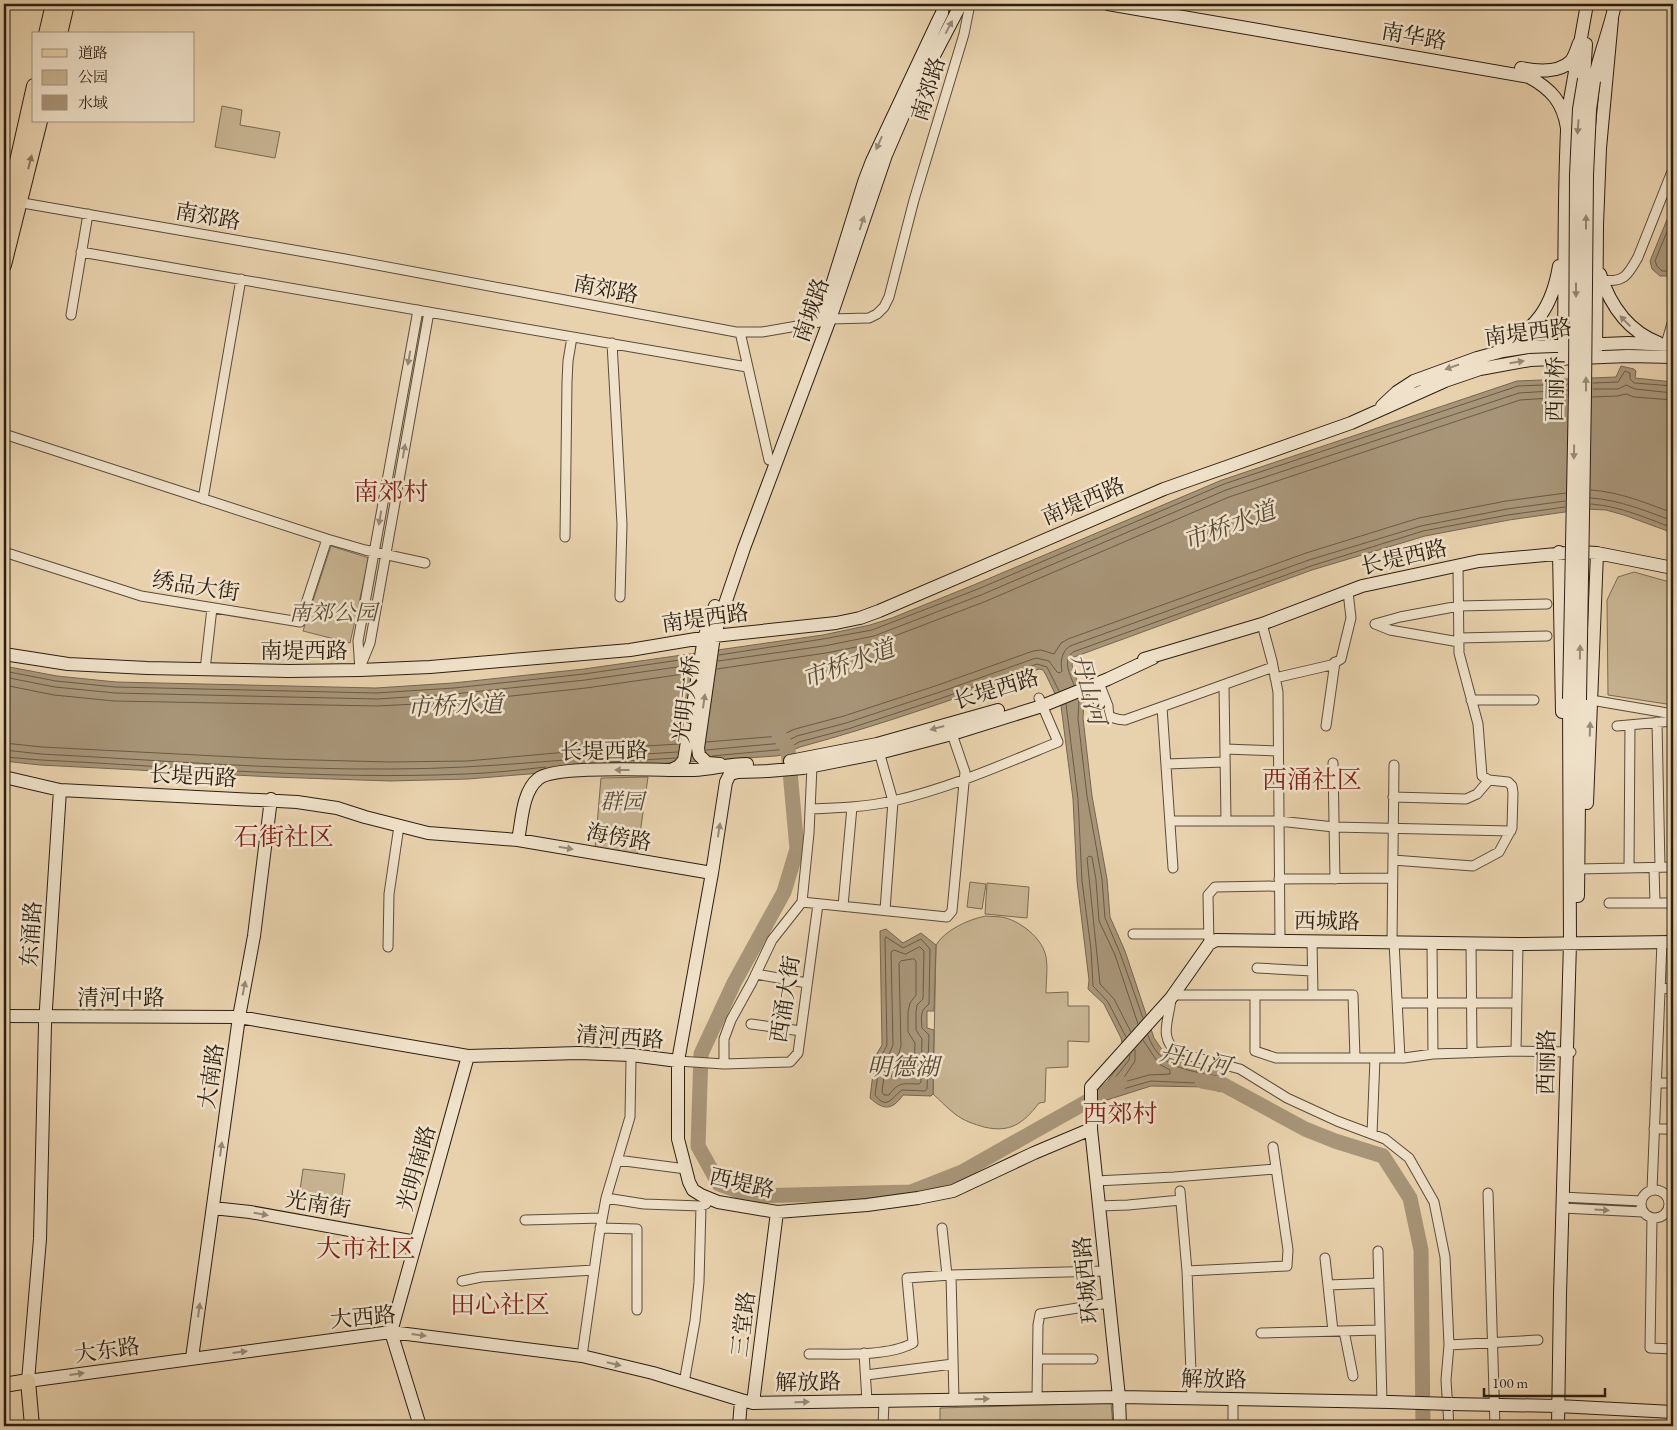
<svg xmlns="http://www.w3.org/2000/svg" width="1677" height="1430" viewBox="0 0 1677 1430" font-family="'EB Garamond','Noto Serif SC',serif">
<rect width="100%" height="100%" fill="#e8d2ad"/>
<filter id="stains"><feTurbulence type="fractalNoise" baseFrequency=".004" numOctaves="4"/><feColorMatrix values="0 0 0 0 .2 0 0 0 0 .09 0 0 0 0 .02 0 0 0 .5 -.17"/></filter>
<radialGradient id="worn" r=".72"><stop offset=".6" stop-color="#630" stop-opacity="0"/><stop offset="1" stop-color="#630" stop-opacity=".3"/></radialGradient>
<path fill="#c8b492" stroke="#7a6a52" d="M222,106L242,110L240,125L280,132L275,158L215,147Z
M331,546L369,558L350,643L303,631Z
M1634,572L1673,583V705L1608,695L1607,600L1618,577Z
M648,777L637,855L595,848L601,778Z
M970,882L986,884L982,909L967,907Z
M987,883L1029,887L1027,918L985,914Z
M986,916C994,917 1002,916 1009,919C1025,925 1043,940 1046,957C1048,968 1046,982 1046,993L1068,992V1006H1089V1042L1068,1041V1067L1046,1068L1045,1102L1039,1103C1023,1124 1010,1133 984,1127C974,1124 964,1121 955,1114C947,1108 940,1100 933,1094L936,945C945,930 969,919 986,916Z
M303,1169L345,1174L341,1202L299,1197Z
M1111,1403L1113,1426H940V1408Z"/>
<path fill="#a89578" stroke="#76664f" d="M1673,205V276H1660L1652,269L1650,261Z
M1621,366L1634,369L1636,371L1635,378L1673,382V533L1624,515L1606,510L1586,509L1509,520L1425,536L1312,570L1074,657L1072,665L1084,700L1083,718L1092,796L1107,879L1110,917L1125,951L1154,1038L1167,1057L1184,1064L1226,1072L1220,1092L1208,1087L1151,1086L1107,1100L1099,1088L1107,1082L1125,1057L1121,1038L1104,1004L1088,989L1089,980L1077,881L1073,799L1061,706L1046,675L1043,670L1039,669C960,697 881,725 800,747L793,750V753L776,756L613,767L468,779L390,781L274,777L40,765L4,761V666L57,676L116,682L376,688L453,683L584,669L823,635L870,625L892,618L976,584L1222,480L1517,381L1616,377Z
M886,929L903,943L921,933L936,945L934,1011H927V1028L934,1030L933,1094L931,1096L903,1095C892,1111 883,1110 870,1098L875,1057L882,1045L880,931Z"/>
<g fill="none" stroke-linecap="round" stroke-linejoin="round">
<path stroke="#6a5a44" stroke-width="1" d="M1673,217L1655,261L1657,266L1662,271H1673
M1593,383L1618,382L1625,371L1630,373V379L1634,383L1673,386
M1593,389H1618L1626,385L1635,389L1673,393
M1592,397L1617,396L1626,394L1634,397L1673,400
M1591,490C1620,492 1646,503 1673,513
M1591,498C1620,500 1646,511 1673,521
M1591,504C1620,506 1646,518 1673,528
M719,655L823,639L872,630L978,589L1224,484L1518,386L1568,384
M718,661L824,646L874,636L981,595L1226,490L1519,393L1568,390
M717,669L826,653L876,643L984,602L1229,497L1520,400L1567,397
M4,671L56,681L115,687L376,693L454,688L584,674L693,658
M4,677L55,687L115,693L377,699L454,694L585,680L692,665
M4,685L54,695L114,701L377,706L455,702L586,688L691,673
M1074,685C1070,674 1062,661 1073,652L1311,566L1423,531L1508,515L1565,507
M1079,699L1078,719L1087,796L1102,879L1105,918L1120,953L1143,1018
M1066,704L1078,799L1082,881L1091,949L1093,986L1108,1002L1126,1037
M706,742L780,736L795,729L844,716L938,685L1033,651L1041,650L1054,654L1061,643L1068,639L1306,553L1419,518L1506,501L1566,493
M4,743L42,747L275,759L390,762L467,761L612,748L679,744
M4,750L41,754C158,760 275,770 392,769C487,769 582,757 678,752
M706,750L783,743L797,736L846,723L940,692L1036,658L1049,661L1057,672L1060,673L1062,671C1060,661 1062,651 1070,646L1309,560L1421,526L1507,509L1565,501
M712,756L787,749L799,742L848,729L942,698L1037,664L1047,667L1059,691
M4,757L41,760C182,767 324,780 466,774C493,773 519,770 546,767
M610,762L676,758
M886,937L903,948L921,939L930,949L929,1004C920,1011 921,1016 922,1028L929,1035L927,1089L925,1091L902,1090C892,1097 887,1111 875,1095L880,1059L887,1045L885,939Z
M920,947L924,951L923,999L917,1005L916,1012V1030L922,1039L921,1082L919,1084C904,1084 899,1081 889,1095H884L882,1092L886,1061L893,1045L891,952L894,950L905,954Z
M914,959L916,961V995L910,1003L908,1012V1032L915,1043L914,1075L912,1076L893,1078L891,1076L893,1063L899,1053L901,1046L899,963L901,961Z
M1131,1032L1114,999L1100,984L1087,858L1089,856L1092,857L1096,880L1099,921L1115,955L1138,1024
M1135,1050V1061L1123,1079L1124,1082L1149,1075L1170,1074V1070L1159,1064L1143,1040
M1130,1055L1129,1060L1107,1088L1109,1093L1151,1081L1217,1084L1219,1078L1217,1076C1188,1070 1159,1069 1148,1035"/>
<path stroke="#a89578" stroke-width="15" d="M779,735L788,749L797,849L784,892L734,983L701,1054L698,1146L719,1184L752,1196L911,1192L962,1172L1120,1083
M1202,1081L1224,1085L1305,1129L1335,1141L1383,1156L1410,1198L1421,1250L1423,1426"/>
<g stroke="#5a4c38" stroke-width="11">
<path id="street" d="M17,202L345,259L736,332H762L820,322L830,319L869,318L877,314L884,307L889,297L914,200L964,34L970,4
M81,252L747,367
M1602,280C1624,283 1628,275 1638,257L1673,169
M71,315L88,214
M740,332L769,460
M612,343L622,524L620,597
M1666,344L1673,320
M4,434L327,539L365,550L425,563
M203,499L241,279
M565,537L567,382L568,361L572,337
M4,552L141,596L300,622L327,539
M1262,624L1272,661L1278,692L1280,941
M1375,624L1400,617L1459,606L1547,604
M1375,624L1390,630L1459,642
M1459,638L1547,636
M361,665L370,643L429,312
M205,670L212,608
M360,670L358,641L418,310
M1275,678L1331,665L1341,659L1351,618L1348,592
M1099,683L1108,706L1109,718
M1224,685L1226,821
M1091,686C1100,705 1101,719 1125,720L1273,667
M1471,700H1534
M1591,700L1673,714
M1162,707L1173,868
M1657,722L1660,867
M1326,726L1335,662
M1617,726L1673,721
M878,748L893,801L885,910
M1225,749L1278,751
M1333,763L1335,879
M1166,764L1225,762
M1393,797L1466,799L1477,794L1489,780
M810,809C838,808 866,807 893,801C950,788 1004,764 1058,742L1039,698
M1170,821H1279L1334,827L1511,831
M1393,860L1473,866L1499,852L1512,828L1513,793L1512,786L1508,782L1489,780L1482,776L1478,724L1459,653L1458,566
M1629,868L1630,725
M1654,868L1655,903
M1579,869L1673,867
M1279,879L1392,878
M802,902L947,917L952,911L965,772L952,734
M1609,903H1673
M843,906L852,807
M1133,934H1209
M1312,941L1313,995
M1392,942L1394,765
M1394,942L1400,1058
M1432,943L1433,1054
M1471,943L1472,1053
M1209,944L1208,895L1215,887L1279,886
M1518,944L1516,1051L1571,1052
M388,947L389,894L399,826
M1257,968L1312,971
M756,974L807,983
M1661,989L1673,988
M1173,995H1353L1355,1058
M1255,995V1051L1276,1058H1404L1433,1054L1516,1051
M1171,999C1169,1020 1158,1038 1178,1053L1240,1069L1287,1098L1337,1121L1385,1139L1409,1158L1434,1202L1445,1257L1449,1345L1446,1380L1449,1426
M1398,1003H1517
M751,1024L801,1031
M678,1061L724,1064L790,1062L798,1053L818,904
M724,1064V1039L731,1020L752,982L772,940L802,902L809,833L812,766
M1656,1083H1673
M1654,1129H1673
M1372,1134L1375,1058
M617,1160L686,1169
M1096,1181L1174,1177L1276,1169
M1641 1204a14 14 0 1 1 28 0a14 14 0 1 1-28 0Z
M1652,1190L1662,942
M1180,1191L1187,1271L1192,1398
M1488,1193L1495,1426
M1562,1197L1641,1201
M606,1198L644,1204L701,1206L706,1204
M1099,1206L1128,1205L1181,1200
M1562,1208L1643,1212
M1652,1218L1650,1348L1673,1349
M525,1220L602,1218
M600,1228L637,1229V1310
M942,1228L947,1275
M1378,1251L1382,1402
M1325,1258L1333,1331
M1187,1271L1287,1266L1288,1250L1273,1147
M951,1275L954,1400
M462,1281L481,1277L594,1270
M1328,1285L1379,1283
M1344,1331L1353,1376
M1261,1333L1380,1330
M1449,1345L1538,1340
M864,1353L867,1401
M809,1354C838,1354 888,1357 913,1343L907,1278L951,1275L1106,1271
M582,1356L599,1236L606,1198L630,1117L631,1060
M1038,1359H1093
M866,1375L953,1364
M684,1383L695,1321L699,1282L701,1206
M1037,1398L1038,1325L1040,1314L1109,1303
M1233,1399V1426
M883,1426L884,1401"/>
</g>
<g stroke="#2b1f11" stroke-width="14">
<path id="secondary" d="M1108,4L1529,77C1551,89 1563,102 1567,128
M1521,68C1536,71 1558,74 1571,61C1575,56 1577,48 1579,43
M1584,79L1586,44
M1594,81C1599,54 1610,30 1615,4
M1600,274C1610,305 1627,331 1659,343
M822,317L864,182L872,161L937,23L942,13L943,4
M1499,349C1536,329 1552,308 1559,266
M1596,357L1597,225L1600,148L1612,19
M1564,359C1565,276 1563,194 1568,111L1587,4
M1382,406L1397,392L1414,381L1477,358L1503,351L1529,347L1628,343L1673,345
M1559,552L1562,712
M4,654L68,664L147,668L289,671L360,670L430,667L630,650L714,636L836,623L860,618L879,611L1164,489L1351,423L1445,381L1480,369L1530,360L1628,356L1673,357
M1144,659L1262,624L1362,586L1479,561L1578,552L1597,553L1673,568
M790,761L877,744L998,710
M720,764L707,763L699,755L698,748L714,636L744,548L830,319L886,155L905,111L961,4
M671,770L679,766L684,760L704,638L715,606
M4,777L60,790L297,802L337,808L365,817L428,833L518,840L712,873
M60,790L45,1024L40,1239L28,1381L391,1332L582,1356L653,1373L741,1400
M1587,803L1597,553
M518,840C522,821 522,792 538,779C555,764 665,771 694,770C712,769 729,764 747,764
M1578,896L1580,700
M4,1016L239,1017L468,1056L579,1053L631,1055L678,1061
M1091,1129L1034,1153L953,1191L918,1198L867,1205L777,1212L718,1202L701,1195L693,1190L689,1182L678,1139V1061L712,873L726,782L730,774L738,772L768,771L803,768L879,753L952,734L1042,706L1108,679L1153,658
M213,1208L250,1212L416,1242
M192,1358L239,1017L254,936L271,799
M753,1403L777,1212
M1451,1404L1558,1406L1673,1412
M420,1426L391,1332L468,1056
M739,1426L741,1400L753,1403L1119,1397L1390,1402
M1120,1426L1119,1397L1091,1129V1087L1171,998L1209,944L1216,940L1518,944L1673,942
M1558,1426L1560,1294L1570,943L1569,699"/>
</g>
<g stroke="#2b1f11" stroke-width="16">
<path id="primary" d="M46,34L53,4
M60,34L67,4
M4,219L34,86
M4,265L40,121
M4,1385L28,1381L32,1426"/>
</g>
<use href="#street" stroke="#f0e2ca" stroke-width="9"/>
<use href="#secondary" stroke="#f0e2ca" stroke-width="12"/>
<use href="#primary" stroke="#e8d2ad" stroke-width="14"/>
<g stroke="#2b1f11" stroke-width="14" stroke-linecap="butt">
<path id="secondary-bridge" d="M1569,699L1575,392L1576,175L1579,109L1584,79
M1580,700L1585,393L1587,175L1590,110L1594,81
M1390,1402L1451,1404"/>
</g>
<use href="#secondary-bridge" stroke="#f0e2ca" stroke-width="12"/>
</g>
<defs><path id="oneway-solid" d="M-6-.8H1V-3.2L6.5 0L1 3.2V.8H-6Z" transform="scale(1.25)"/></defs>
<g fill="#978a77">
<use href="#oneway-solid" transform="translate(949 27) rotate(-62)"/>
<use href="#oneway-solid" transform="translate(1578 127) rotate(94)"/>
<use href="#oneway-solid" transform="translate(879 143) rotate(114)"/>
<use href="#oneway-solid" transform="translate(1586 222) rotate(-90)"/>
<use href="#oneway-solid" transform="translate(862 223) rotate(-72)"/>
<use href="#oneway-solid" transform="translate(1576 290) rotate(90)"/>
<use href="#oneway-solid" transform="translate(1625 321) rotate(-135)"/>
<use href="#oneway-solid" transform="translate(409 358) rotate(100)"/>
<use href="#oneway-solid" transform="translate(1517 362) rotate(-9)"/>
<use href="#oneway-solid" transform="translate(1452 367) rotate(161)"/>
<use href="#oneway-solid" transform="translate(1586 384) rotate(-90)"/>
<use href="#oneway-solid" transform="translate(404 451) rotate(-80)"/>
<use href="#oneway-solid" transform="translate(1574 452) rotate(91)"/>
<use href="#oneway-solid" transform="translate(380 518) rotate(100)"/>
<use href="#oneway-solid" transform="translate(1580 652) rotate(-89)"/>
<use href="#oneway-solid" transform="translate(704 701) rotate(-82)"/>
<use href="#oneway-solid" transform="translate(937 728) rotate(165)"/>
<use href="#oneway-solid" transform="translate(1590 729) rotate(-88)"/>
<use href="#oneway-solid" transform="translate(622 770) rotate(180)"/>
<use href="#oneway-solid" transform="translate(719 830) rotate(-81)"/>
<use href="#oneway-solid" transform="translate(566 848) rotate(10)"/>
<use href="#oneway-solid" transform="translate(244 988) rotate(-79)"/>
<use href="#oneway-solid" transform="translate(221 1149) rotate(-82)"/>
<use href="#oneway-solid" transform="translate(1602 1210) rotate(3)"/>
<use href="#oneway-solid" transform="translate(261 1214) rotate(10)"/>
<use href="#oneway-solid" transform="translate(199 1310) rotate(-82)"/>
<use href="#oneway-solid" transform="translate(419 1335) rotate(7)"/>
<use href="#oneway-solid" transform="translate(240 1352) rotate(-7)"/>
<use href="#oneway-solid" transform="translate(614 1364) rotate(13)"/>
<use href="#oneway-solid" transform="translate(77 1374) rotate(-8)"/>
<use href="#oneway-solid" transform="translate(982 1399) rotate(-1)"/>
<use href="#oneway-solid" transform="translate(802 1402) rotate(-1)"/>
</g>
<use fill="#8a785f" href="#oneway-solid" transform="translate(30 162) rotate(-76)"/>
<g text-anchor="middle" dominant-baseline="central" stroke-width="5" stroke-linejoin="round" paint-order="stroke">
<g font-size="22" fill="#2b1f11" stroke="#f0e2ca">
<text transform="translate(1414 36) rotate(10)">南华路</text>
<text transform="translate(928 89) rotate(-73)">南郊路</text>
<text transform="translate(208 216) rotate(10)">南郊路</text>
<text transform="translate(606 289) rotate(11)">南郊路</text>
<text transform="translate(811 310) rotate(-71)">南城路</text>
<text transform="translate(1528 332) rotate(-7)">南堤西路</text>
<text transform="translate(1555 389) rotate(-89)">西丽桥</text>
<text transform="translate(1083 501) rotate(-23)">南堤西路</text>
<text transform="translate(1404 557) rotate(-13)">长堤西路</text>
<text transform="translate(196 586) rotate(9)">绣品大街</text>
<text transform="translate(705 618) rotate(-8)">南堤西路</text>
<text x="304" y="650">南堤西路</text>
<text transform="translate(996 689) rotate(-17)">长堤西路</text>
<text transform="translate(686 699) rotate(-83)">光明大桥</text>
<text transform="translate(604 751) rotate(-1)">长堤西路</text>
<text transform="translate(193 776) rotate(3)">长堤西路</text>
<text transform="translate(619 837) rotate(10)">海傍路</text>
<text transform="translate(1327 921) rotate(1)">西城路</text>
<text transform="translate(31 934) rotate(-86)">东涌路</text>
<text x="121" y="997">清河中路</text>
<text transform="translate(785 999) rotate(-81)">西涌大街</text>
<text transform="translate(620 1037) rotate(4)">清河西路</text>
<text transform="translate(1546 1062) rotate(-89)">西丽路</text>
<text transform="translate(211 1076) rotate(-82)">大南路</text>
<text transform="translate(416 1168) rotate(-74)">光明南路</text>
<text transform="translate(742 1183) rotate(13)">西堤路</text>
<text transform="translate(318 1204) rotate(10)">光南街</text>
<text transform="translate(1086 1280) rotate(-96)">环城西路</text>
<text transform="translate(363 1317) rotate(-5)">大西路</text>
<text transform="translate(743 1324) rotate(-83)">三堂路</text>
<text transform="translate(107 1350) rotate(-8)">大东路</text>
<text transform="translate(1214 1379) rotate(1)">解放路</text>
<text transform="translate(808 1382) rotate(-1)">解放路</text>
</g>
<g font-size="22" font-style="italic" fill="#5a4c38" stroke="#f0e2ca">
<text x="333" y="612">南郊公园</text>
<text x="622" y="801">群园</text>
</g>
<g font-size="24" font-style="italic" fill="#574835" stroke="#f0e2ca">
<text transform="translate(1229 525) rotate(-20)">市桥水道</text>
<text transform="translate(848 663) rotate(-20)">市桥水道</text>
<text transform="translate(1089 689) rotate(75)">丹山河</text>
<text transform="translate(455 705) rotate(-2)">市桥水道</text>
<text transform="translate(1195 1059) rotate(12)">丹山河</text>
<text x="903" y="1066">明德湖</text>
</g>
<g font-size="25" fill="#7a1f14" stroke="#f0e2ca">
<text x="391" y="491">南郊村</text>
<text x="1312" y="779">西涌社区</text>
<text x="284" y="836">石街社区</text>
<text x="1120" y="1113">西郊村</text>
<text x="366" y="1248">大市社区</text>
<text x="500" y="1304">田心社区</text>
</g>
</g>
<rect width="1677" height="1430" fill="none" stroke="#e8d2ad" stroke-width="20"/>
<rect x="5" y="5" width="1667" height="1420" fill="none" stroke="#2b1f11" stroke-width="2.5"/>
<rect x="10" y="10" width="1657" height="1410" fill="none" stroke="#2b1f11"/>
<rect x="32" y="32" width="162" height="90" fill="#f0e2ca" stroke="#a19480"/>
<rect x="42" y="49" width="25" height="8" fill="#e8d2ad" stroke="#a19480"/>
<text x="78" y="58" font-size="15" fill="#2b1f11">道路</text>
<rect x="42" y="70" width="25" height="15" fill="#c8b492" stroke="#a19480"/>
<text x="78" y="82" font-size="15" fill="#2b1f11">公园</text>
<rect x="42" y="95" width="25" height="15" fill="#a89578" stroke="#a19480"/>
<text x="78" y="108" font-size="15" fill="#2b1f11">水域</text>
<path d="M1484 1388v8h121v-8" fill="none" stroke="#2b1f11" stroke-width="2.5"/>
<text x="1492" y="1388" font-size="15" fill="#2b1f11" stroke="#f0e2ca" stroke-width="4" paint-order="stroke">100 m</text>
<rect width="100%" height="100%" filter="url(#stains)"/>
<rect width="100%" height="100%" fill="url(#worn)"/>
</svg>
